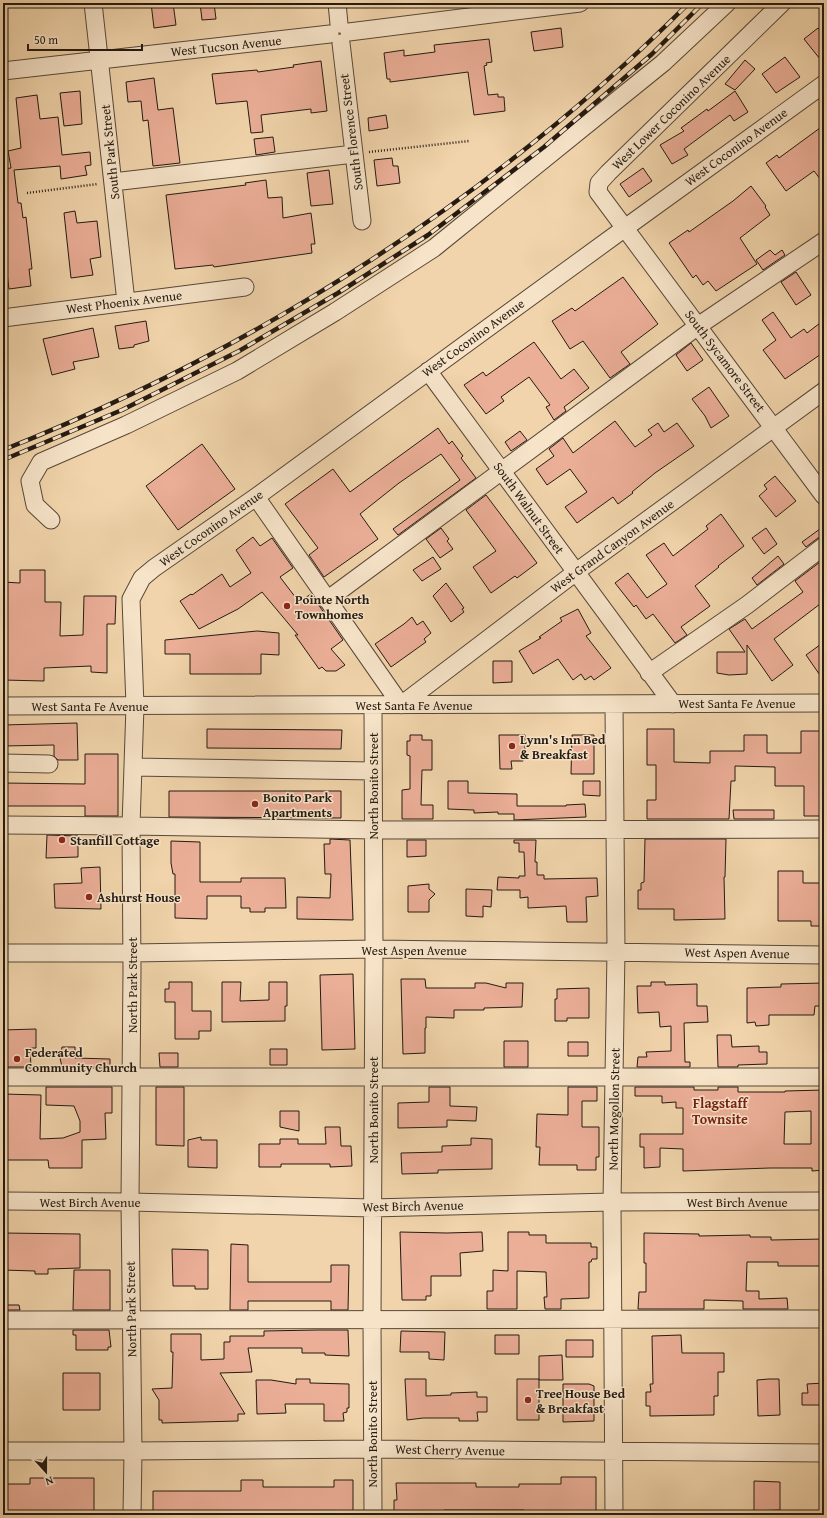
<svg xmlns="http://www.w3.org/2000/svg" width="827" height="1518" viewBox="0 0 827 1518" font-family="'Gentium Book Plus',serif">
<rect width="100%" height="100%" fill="#f1d4ab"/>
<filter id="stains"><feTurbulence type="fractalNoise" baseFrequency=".005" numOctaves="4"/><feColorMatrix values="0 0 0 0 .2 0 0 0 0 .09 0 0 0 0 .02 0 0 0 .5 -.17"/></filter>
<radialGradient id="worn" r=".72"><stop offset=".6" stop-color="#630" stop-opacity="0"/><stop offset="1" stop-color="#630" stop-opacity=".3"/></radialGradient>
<path fill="#ebae97" stroke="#241a11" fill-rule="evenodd" d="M151,3H173L176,25L154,28Z
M200,3H214L216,19L202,20Z
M561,28L563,47L534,51L531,32Z
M818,28L824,35V64L804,39Z
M489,39L492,62L486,63L487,65L484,66L488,95L498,94V97H504L505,111L474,115L468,72L390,82V79H387L384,53L404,50V56L435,52L434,45Z
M785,57L800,77L776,93L762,74Z
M745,60L755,69L735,90L725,84Z
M321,61L327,111L311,113V109L261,115L263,132L251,133L247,101L216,104L212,74L257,70L258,72L294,67L293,65Z
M154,78L158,110L173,108L180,163L153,166L148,120L143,121L141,101L128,102L126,82Z
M80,91L82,124L64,126L60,93Z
M735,91L748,112L734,121L730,115L684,149L688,155L672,164L660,145L684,131L681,128L707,109L708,111Z
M37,95L40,119L58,117L62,155L90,152L91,165L85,166L87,175L61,179L60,166L14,170L18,203H21L23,218L26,217L32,269H29L31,286L9,289L3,243V169L11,168L8,151L21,148L16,98Z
M386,115L388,128L369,131L368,118Z
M824,125V184L814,171L786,191L766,163L777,155L779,158Z
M273,137L275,152L256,155L254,139Z
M392,158L393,166H398L400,183L377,186L374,160Z
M643,168L652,181L629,197L620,184Z
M329,170L333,204L311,206L307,173Z
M266,180L268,198L282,197L283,218L311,213L315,244H311L312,253L214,267L213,265L175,269L166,195L246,185L245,183Z
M751,186L766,206L765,207L770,215L740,238L757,264L716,291L708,281L703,285L696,275L693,278L669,243L688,230L689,232L733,201Z
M75,211L77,223L97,221L101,257L90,259L93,275L71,278L64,213Z
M770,250L775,255L782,250L785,255L763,270L756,260Z
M796,272L811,295L796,305L781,282Z
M623,277L658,324L621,352L630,364L610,378L583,341L570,349L552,321L572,308L575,311Z
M773,312L791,338L804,329L807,333L824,320V352L785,379L763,350L776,340L762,320Z
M146,321L149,341L134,345V347L119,349L115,326Z
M93,328L99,357L73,362L75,369L52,375L43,339Z
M534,342L561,379L574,369L589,388L564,407L566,411L554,420L546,407L550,405L529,377L501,397L504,401L486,414L464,385L483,372L486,376Z
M691,343L703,360L687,371L676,355Z
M709,387L729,416L711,428L705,416L692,399Z
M615,421L635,447L652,435L648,430L658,423L664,432L677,423L694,446L655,473L632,492L633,493L618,504L613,497L577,523L565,507L587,492L570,469L547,485L536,469L554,456L549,449L563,438L573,453Z
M438,428L449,444L452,441L463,456L461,458L476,478L398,535L393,529L460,480L441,454L399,483L360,514L378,539L324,577L309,555L318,548L285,504L333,469L350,492Z
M520,431L527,440L511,451L505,442Z
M202,444L235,489L178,530L146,486Z
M775,476L796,501L776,517L759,496L767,489L764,485Z
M486,495L537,563L517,578L515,576L491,593L473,567L496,551L466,510Z
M721,514L744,546L718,566L719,567L695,586L710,606L681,627L687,635L675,643L653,614L646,619L636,605L634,607L615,583L628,573L647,598L667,584L646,555L664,543L673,556L708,529L706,526Z
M824,526V536L818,538L806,547L802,542Z
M441,528L449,539L447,541L453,549L440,558L426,539Z
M766,528L777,544L764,554L752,538Z
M253,537L260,546L272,538L293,568L280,577L299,602L311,594L343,640L331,649L345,665L336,671H326L322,667L319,669L295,635H298L262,592L238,609L199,629L180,601L191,594L192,595L222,574L230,587L251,573L236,550Z
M778,556L784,564L757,585L752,578Z
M433,557L441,569L422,581L413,570Z
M824,559V601L774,639L793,665L772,681L747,645V674L729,675L717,673V652H745L729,629L745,619L752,629L803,592L795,581Z
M20,570H45V602H61L60,636L83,635L84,596H116L115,624H107V673L91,672V666L44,668V681L3,680V582L20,583Z
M446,583L464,608L462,609L464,612L451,622L433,596Z
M578,609L591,633L586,636L611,668L594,680L591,676L585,680L581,674L573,680L558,659L533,674L519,651L541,638L539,637L562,621L560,618Z
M412,617L417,625L423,621L431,633L424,639L426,642L391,667L375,644L404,624Z
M257,631L279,633V655L261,654V674H190V654H165V640Z
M824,642V681L806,655Z
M493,661H512V682L493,683Z
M77,723L78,760H58L54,756V745L3,746V725Z
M207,729L342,730L341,749L207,748Z
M647,729H674V762L710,763V751H744V735H767V753H801V731H824V816H804V786H775V767L735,766V781H731L729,819H647V800H656V765H647Z
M410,735H422V740H432V770H422L421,805H433V819H402V790L410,789V756L407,755V741H410Z
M499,735H525V756H523V761H511L512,769H500Z
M572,735H594V774H571Z
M85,754H118V816H85V806H3V783L85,784Z
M448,781H468V793L517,794V806H566V805L585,804L586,817L514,820V814H498V812L474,813V810L448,809Z
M583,781H600V796L583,795Z
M169,791H341V818L169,817Z
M733,810H774V819H734Z
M47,835L78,836V857L46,858Z
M330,839L350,840L353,920L297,919V897L330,898L331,874H325L324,844H330Z
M645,839H726L725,877H724L725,919L674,920V909H638V890H641V883L644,882Z
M407,840H426V856L407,857Z
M514,840H536L535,862H537V875H544V879L597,878L598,896L586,897L587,922H567L566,906L528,908V897L520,898V890H497L498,877L519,878V876H525L524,852H519V843H514Z
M171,841L200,842V882H241V878H285L286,908H265V912H250V908H241V896H207V919L175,918V874H173L171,863Z
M100,867L101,909L55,908L54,884L82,883L81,868Z
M778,871H803V883H824V926H811V921H778Z
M429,884V889L435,894L429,900V912H408V886Z
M466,889L492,890L491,907L483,906V917L466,916Z
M353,974L355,1049L322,1050L320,975Z
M401,979H425L426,988H475V983H486L506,988V983H523L522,1007L484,1008V1010H454V1018L426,1017V1028H425V1053L403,1054Z
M169,982H192V1011H211V1031H199V1039H175V1002H165V989H169Z
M222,982H241L240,1001L269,1000V982H287V1006H285V1021L222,1022Z
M651,982H665V985L697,984V1006H707L708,1022L684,1023L685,1062H690V1067H637L638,1057H647L646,1052L671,1051V1026L660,1027L659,1012L638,1013L637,986H651Z
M824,983V1006H815L814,1015H769V1025L756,1026L755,1022L747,1023V988L781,987V984Z
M589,988V1018H567V1021H555V999H557V989Z
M36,1029V1048H30L31,1067H3V1030Z
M717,1035H731L732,1047L759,1046V1052H767V1064L738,1065V1067H718Z
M504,1041H528V1067H504Z
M568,1042H588V1056H568Z
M62,1047H75V1058L110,1059V1067H62L60,1058Z
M270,1049H287V1065H270Z
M159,1053H178V1067H160Z
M46,1087H112V1113H105L106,1139L82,1140V1168H49L48,1160H3V1094L41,1095L40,1139L63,1138L80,1132V1121L74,1106L46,1105Z
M156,1087H184V1146L156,1145Z
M429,1087H450V1106L477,1107L476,1121L447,1120V1127L398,1128V1103L429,1102Z
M568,1087H597V1101H582V1127H599V1157H596V1170H577V1165H539L540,1147H536L537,1114L568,1115Z
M635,1087H694V1090H718V1087H738V1092H785V1091L824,1090V1170L812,1171V1168H770L683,1171V1149L660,1148V1167L644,1168V1147H640V1134H683V1108H676V1102L662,1103V1096H635ZM811,1111V1144H784L785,1112Z
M280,1111H299V1131L280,1127Z
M325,1127H340L341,1146H351L352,1166L330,1167V1164H281V1167H259V1144H280V1139H298V1144H326Z
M201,1137V1140H217V1168L188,1167V1140Z
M471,1138L492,1139V1169L438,1170V1173L402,1174L401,1153L442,1152V1146L471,1145Z
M400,1232L447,1233L482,1232L483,1251L460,1253L461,1276H431V1296H426V1300H402Z
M508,1232H529V1235H546V1243H591V1247H597V1259H592L591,1262H589V1298L561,1299V1309H545L544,1297H547L546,1272L517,1271V1309H487V1291H493V1270L508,1271Z
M3,1233L80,1234V1268L48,1269V1274H35V1271L3,1270Z
M644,1233L699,1234V1236L750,1235V1237H771V1240L824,1239V1266H778V1262H747L746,1291H759V1299L787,1298L788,1309H743V1301L704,1300V1309H638L639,1292H646V1263H644Z
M231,1244L248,1245V1282H331V1265H349L348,1310H331V1301H248V1310H230Z
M172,1249L208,1250V1289H195V1286H173Z
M74,1270H110V1310H73Z
M3,1305H19L20,1310H3Z
M73,1330H109L111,1347H108V1350H76V1335H73Z
M317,1330H348L349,1356L325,1355V1353H302V1348H248L252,1372L220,1373L245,1414H238V1421L162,1423V1420H159V1400L152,1389L172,1388L173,1352H171V1334H201V1360L224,1359V1342H230V1336H264V1331Z
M401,1331L445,1332L444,1360L429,1359V1352H400Z
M495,1335H519V1354H495Z
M681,1335L682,1353H724V1372H718V1396H714V1415L650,1416V1406H646V1392H651L650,1384H653L652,1336Z
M566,1340H593V1357H566Z
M562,1355L563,1380H539V1356Z
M63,1373H100V1410H63Z
M296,1379H310V1383L349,1384V1408H347V1412L343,1413L344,1421H324V1404H285L286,1413L257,1414L256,1380H271L296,1384Z
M405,1379H426V1396L451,1395V1393L477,1392V1397H487V1412H477L478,1421H459V1418H423L407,1420Z
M517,1379H539V1420H517Z
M769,1379H779L780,1415L758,1416L757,1380Z
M824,1383V1402H822V1405H802V1393H808L807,1384Z
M563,1384H589L594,1386V1421L563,1422Z
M561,1477H596V1515H524V1510H444L446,1515H394V1500H397L396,1483H476V1487H519V1484H561Z
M30,1478H94V1515H3V1484H30Z
M241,1480H263V1487H334V1480H353V1515H153V1491H241Z
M754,1481L780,1482V1510L754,1511Z"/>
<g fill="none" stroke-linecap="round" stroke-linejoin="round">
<g stroke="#574838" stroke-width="19">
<path id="minor" d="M93,3L126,302
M337,3L339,24
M782,3L608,173L599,183L598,192L824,496
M349,32L580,3
M341,43L362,221
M3,71L330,34
M113,182L354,154
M3,318L245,287
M428,371L673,704
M256,497L401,705L576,572L824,391
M51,520L35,505L30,481L41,462L126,425L237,371L335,312L434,248L663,63L727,3
M327,600L698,326L824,241
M649,673L747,605L824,546
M373,705L374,949L372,1319L373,1515
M3,706L824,703
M3,763L49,764
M133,767L373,771
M3,825L131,826L374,830L824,829
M3,953H132L374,949L824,955
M3,1077H824
M3,1201L130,1202L372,1208L612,1202L824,1201
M3,1320L824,1319
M3,1451H133L372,1449L824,1453
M132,1515L133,1451L130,1202L132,970L131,826L135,706L131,599L142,578L154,568L256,497L625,228L824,84
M614,1515L612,1202L616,951L614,704"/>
</g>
<path stroke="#241a11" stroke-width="2.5" stroke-dasharray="1 2" stroke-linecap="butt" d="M369,152L469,141
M27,193L98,184"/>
<use href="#minor" stroke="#f6e3c8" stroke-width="17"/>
<g stroke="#241a11" stroke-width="4.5">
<path id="rail" d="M3,450C258,349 495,197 689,3
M3,460L122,410L239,351L338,293L428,235L544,147L652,54L703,3"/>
</g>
<use href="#rail" stroke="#f6e3c8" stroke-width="3" stroke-dasharray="9" stroke-linecap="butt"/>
</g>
<g fill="#8f2418" stroke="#f6e3c8" stroke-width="1.5">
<circle cx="287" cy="606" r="4"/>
<circle cx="512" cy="746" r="4"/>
<circle cx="255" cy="804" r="4"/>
<circle cx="62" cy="840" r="4"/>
<circle cx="89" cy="897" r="4"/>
<circle cx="17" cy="1059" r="4"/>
<circle cx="528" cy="1400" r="4"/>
</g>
<g text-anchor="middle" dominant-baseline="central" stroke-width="3" stroke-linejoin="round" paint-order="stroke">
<g font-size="13" fill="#241a11" stroke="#f6e3c8">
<text transform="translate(226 46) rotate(-6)">West Tucson Avenue</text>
<text transform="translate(671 112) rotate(-44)">West Lower Coconino Avenue</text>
<text transform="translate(351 132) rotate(-97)">South Florence Street</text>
<text transform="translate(736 147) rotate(-36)">West Coconino Avenue</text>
<text transform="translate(110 152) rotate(-96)">South Park Street</text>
<text transform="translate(124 302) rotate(-7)">West Phoenix Avenue</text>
<text transform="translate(473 338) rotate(-36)">West Coconino Avenue</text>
<text transform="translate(725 361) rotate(53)">South Sycamore Street</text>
<text transform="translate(529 508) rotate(54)">South Walnut Street</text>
<text transform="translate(211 528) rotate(-35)">West Coconino Avenue</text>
<text transform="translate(612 546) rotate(-36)">West Grand Canyon Avenue</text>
<text x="737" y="703">West Santa Fe Avenue</text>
<text x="414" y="705">West Santa Fe Avenue</text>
<text x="90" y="706">West Santa Fe Avenue</text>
<text transform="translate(373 786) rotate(-90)">North Bonito Street</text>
<text x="414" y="950">West Aspen Avenue</text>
<text transform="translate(737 953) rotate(1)">West Aspen Avenue</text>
<text transform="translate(132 985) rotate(-90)">North Park Street</text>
<text transform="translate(614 1109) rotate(-89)">North Mogollon Street</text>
<text transform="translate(373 1110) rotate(-90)">North Bonito Street</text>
<text x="90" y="1202">West Birch Avenue</text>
<text x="737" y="1202">West Birch Avenue</text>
<text transform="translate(413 1206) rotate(-1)">West Birch Avenue</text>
<text transform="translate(131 1309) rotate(-91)">North Park Street</text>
<text transform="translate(372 1434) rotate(-90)">North Bonito Street</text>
<text transform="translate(450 1450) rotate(1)">West Cherry Avenue</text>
</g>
<g font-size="13" font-weight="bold" fill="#241a11" stroke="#f6e3c8" text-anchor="start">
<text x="295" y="599">Pointe North<tspan x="295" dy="15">Townhomes</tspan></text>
<text x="520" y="739">Lynn's Inn Bed<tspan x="520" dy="15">&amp; Breakfast</tspan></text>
<text x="263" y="797">Bonito Park<tspan x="263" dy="15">Apartments</tspan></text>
<text x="70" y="840">Stanfill Cottage</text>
<text x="97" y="897">Ashurst House</text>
<text x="25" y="1052">Federated<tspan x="25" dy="15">Community Church</tspan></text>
<text x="536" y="1393">Tree House Bed<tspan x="536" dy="15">&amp; Breakfast</tspan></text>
</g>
<g font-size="14" font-weight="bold" fill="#7a1f14" stroke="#f6e3c8">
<text x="720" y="1103">Flagstaff<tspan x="720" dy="16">Townsite</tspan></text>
</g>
</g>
<rect width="827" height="1518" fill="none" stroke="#f1d4ab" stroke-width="16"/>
<rect x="4" y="4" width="819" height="1510" fill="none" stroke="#241a11" stroke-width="2"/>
<rect x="8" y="8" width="811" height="1502" fill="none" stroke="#241a11"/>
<g transform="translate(46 1472) rotate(159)" stroke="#f6e3c8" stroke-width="3" paint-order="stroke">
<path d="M0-3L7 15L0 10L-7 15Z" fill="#241a11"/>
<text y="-6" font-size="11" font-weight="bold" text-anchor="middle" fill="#241a11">N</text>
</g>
<path d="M28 44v6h114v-6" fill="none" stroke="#241a11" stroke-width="2"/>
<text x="34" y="44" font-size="12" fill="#241a11" stroke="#f6e3c8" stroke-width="3" paint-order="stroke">50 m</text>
<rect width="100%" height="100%" filter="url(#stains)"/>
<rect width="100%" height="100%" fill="url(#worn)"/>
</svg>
